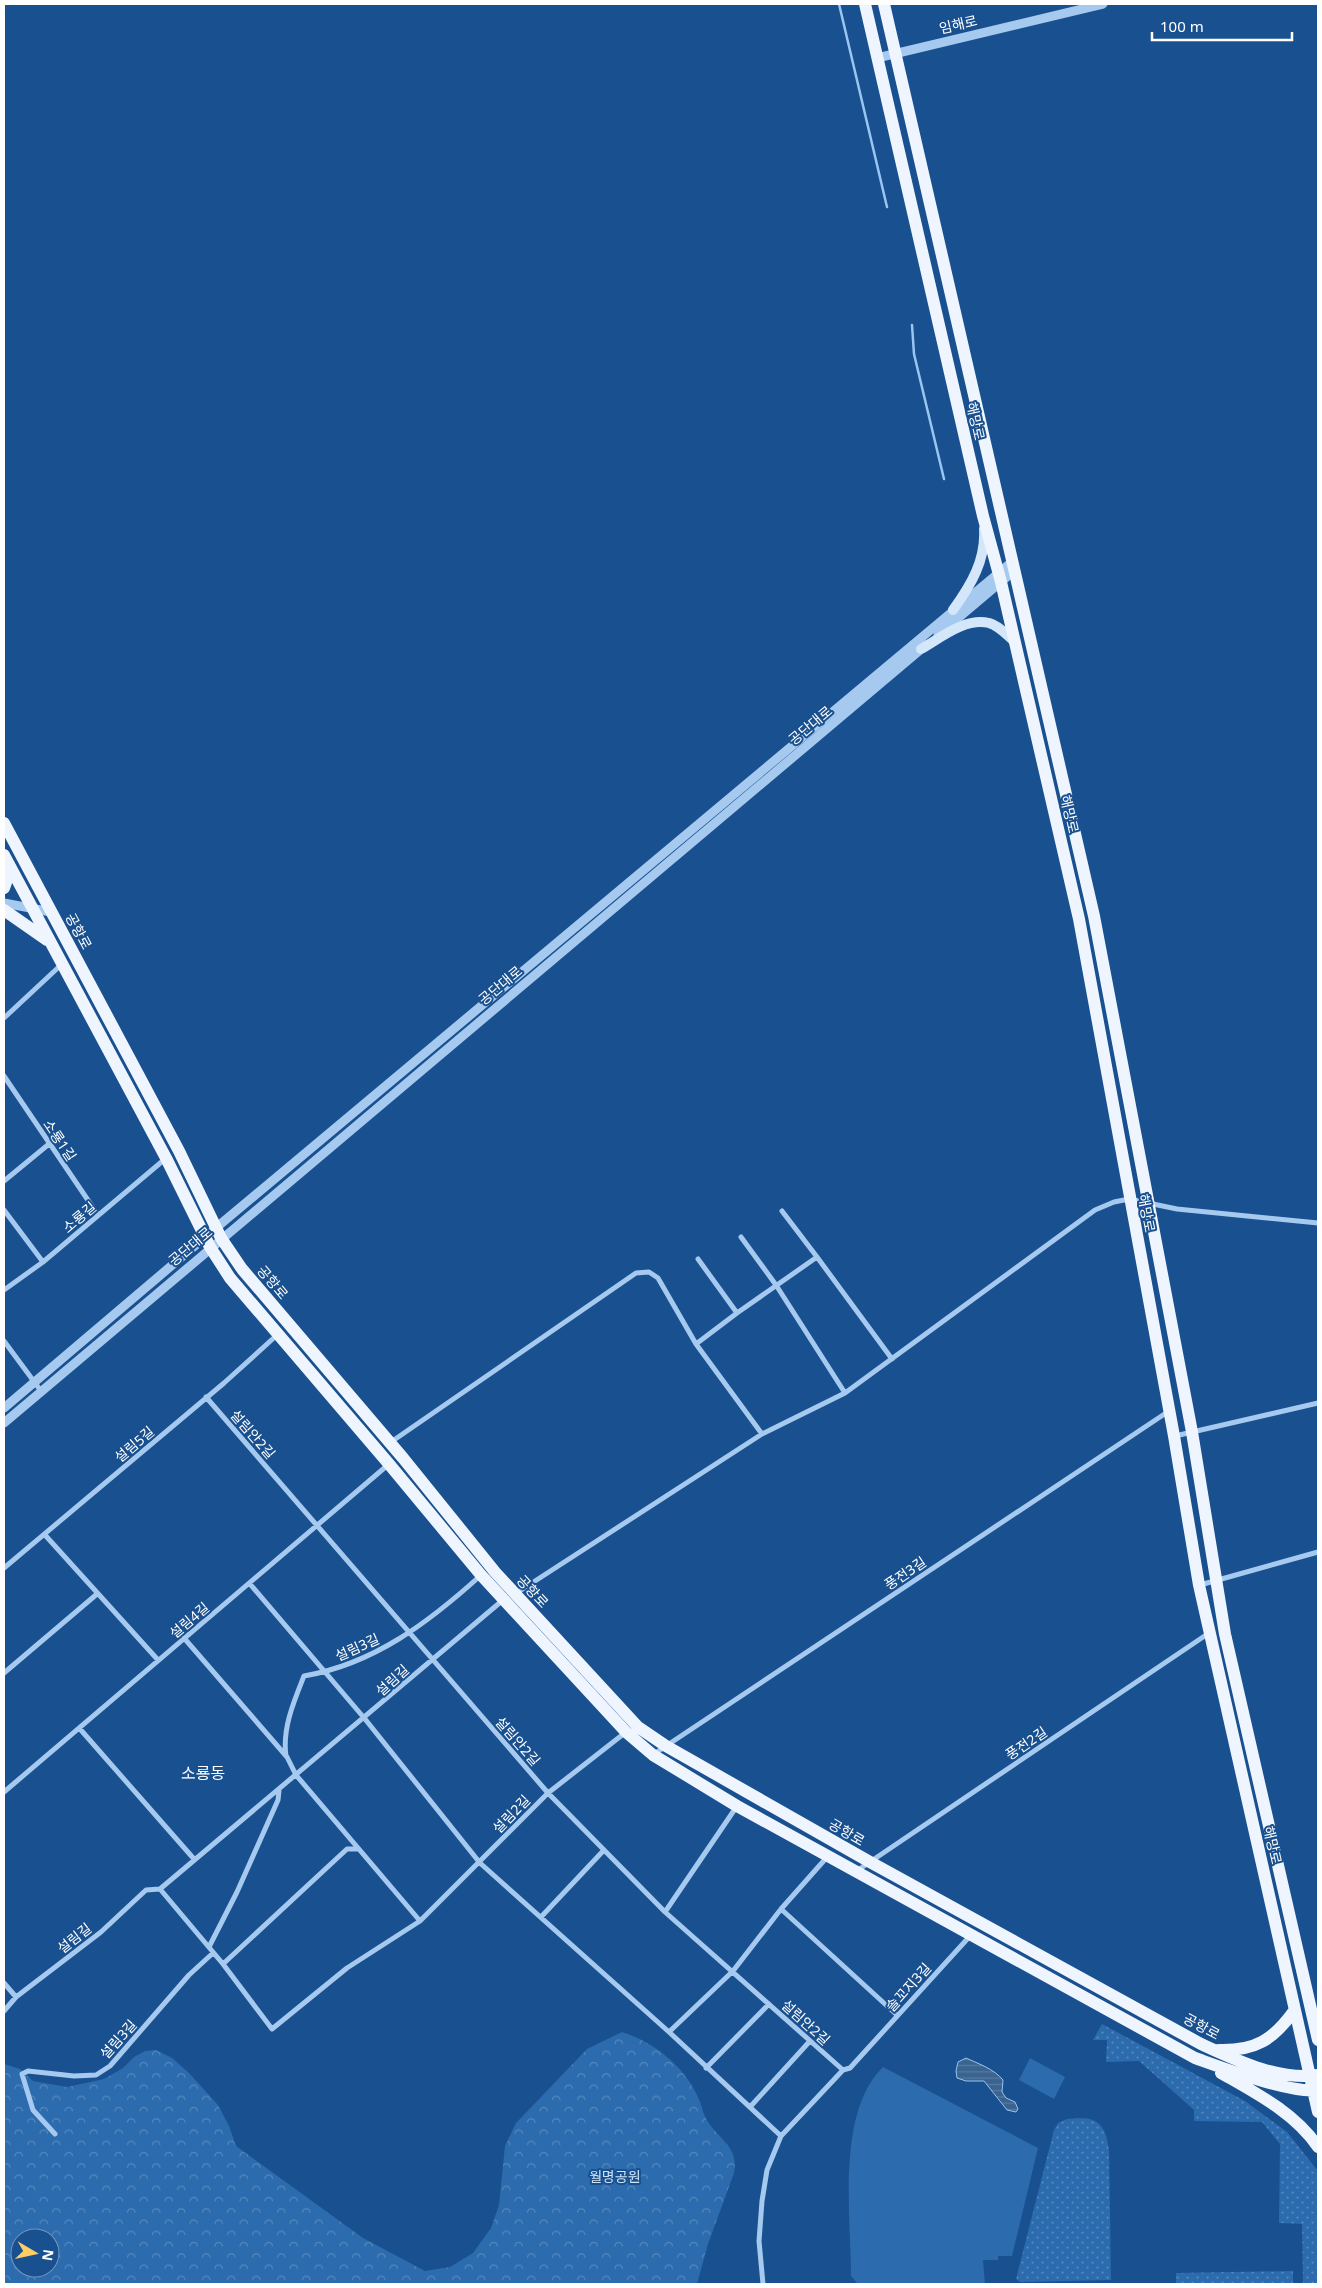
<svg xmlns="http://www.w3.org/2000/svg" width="1322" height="2288" viewBox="0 0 1322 2288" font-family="'Noto Sans','Noto Sans KR',sans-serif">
<defs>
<pattern id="grass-dots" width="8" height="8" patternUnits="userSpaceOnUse" patternTransform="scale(1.25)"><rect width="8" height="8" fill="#2c6bad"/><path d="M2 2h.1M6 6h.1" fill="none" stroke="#5689bd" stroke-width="1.8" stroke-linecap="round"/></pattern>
<pattern id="forest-crowns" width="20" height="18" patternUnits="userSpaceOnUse" patternTransform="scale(1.25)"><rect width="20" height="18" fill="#2c6bad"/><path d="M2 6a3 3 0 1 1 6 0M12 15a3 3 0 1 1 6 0" fill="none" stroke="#5689bd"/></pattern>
<pattern id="water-rules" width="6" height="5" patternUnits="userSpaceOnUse" patternTransform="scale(1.25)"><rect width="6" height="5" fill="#3a6390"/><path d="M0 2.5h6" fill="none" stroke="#587aa1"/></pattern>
</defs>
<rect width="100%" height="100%" fill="#19508f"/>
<path fill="url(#grass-dots)" d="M1102,2024L1245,2101L1287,2132L1318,2171V2284H1303L1302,2224L1279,2223L1280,2144L1262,2122L1194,2121V2110L1139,2061L1106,2062L1107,2040H1093Z
M1067,2119C1096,2116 1105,2121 1109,2150L1111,2280L1020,2282L1016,2279L1054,2130L1058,2123Z
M1293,2271V2284H1176V2273Z"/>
<path fill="url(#forest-crowns)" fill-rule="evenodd" d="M622,2032C654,2042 684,2066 698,2097C702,2106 703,2114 708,2122C721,2141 739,2148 734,2173L708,2244L697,2284H4V2064L20,2069L33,2081L67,2087L104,2079L123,2068L134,2057L145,2051L156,2050L172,2058L189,2073L218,2105L229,2126L236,2146L363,2238L425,2271L450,2267L473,2253L491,2228L499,2205L505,2146L516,2123L587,2049ZM20,2238H50V2268H20Z"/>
<path fill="#2c6bad" d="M1030,2058L1065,2077L1054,2099L1019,2080Z
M883,2067L1038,2148L1012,2256H998V2260H983L985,2284H861L857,2283L851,2276C851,2215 836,2113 883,2067Z"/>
<path fill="url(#water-rules)" stroke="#99c5f1" d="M966,2058C979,2064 994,2069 1003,2080L1002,2092L1006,2098L1015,2102L1018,2109L1016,2112L1007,2110L984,2081H966L957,2078L956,2071L958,2062Z"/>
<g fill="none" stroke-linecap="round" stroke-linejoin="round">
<path stroke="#99c5f1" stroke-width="2.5" d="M839,4L887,207
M912,325L914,354L944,479"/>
<path stroke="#a6c9ef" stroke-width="5" d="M4,1018L62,964
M4,1076L98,1215
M4,1181L49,1144
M4,1210L43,1262
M741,1237L776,1285L845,1393
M817,1257L892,1359
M4,1290L43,1262L165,1159
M737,1313L817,1257L782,1211
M4,1341L41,1391
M696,1344L737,1313L698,1259
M206,1397L548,1793L665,1912L843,2070
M1175,1436L1318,1403
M391,1442L636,1273L649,1272L658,1278L696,1344L762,1434
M45,1535L158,1660
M4,1568L224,1383L277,1335
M250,1584L365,1719L480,1863L669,2032L781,2136
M1200,1585L1318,1552
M515,1594L762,1434L845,1393L1095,1210L1114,1202L1129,1199L1177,1209L1318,1223
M184,1638L287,1757L296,1775L420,1921
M4,1673L97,1594
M80,1729L194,1859
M654,1754L1169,1411
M286,1756C282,1729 294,1701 304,1676C374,1664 429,1622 480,1576
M4,1792L389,1464
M858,1870L1209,1633
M160,1889L223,1964L272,2029L347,1968L420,1921L548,1793L626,1732
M781,1909L897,2015
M665,1912L737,1806
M541,1917L604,1850
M209,1947L237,1892L278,1800L279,1791
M223,1964L347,1849H357
M4,1983L16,1997
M4,2011L16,1997L101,1932L146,1890L160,1889L503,1600
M669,2032L733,1971L781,1909L828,1856
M706,2068L769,2004
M750,2107L810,2041
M55,2134L33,2110L22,2074L28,2071L74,2076L96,2075L110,2066L189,1975L213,1953
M763,2284L759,2241L762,2201L767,2170L781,2136L843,2070L850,2068L970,1936"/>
<path stroke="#a6c9ef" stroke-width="9" d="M877,58L1103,4
M938,635L1015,570
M4,903L51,912
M4,1408L217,1227L1013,561
M4,1423L926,645"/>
<path stroke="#d3e6fa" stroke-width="10" d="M953,610C971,585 986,560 984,529
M921,649C939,639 965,617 989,623C998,625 1007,635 1014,641"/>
<path stroke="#eef5ff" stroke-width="12" d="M865,4L983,516L1001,582L1079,919L1174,1436L1199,1585L1318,2112
M884,4L1094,916L1192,1432L1225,1634L1318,2040
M4,823L179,1151L221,1238L242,1269L403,1458L495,1572L638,1727L666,1746L870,1862L1201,2044C1236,2060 1279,2081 1318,2075
M4,855L166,1158L210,1247L230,1278L389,1464L481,1575L626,1732L653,1755L737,1806L1195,2058C1223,2068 1291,2094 1318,2090
M4,888L11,868
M4,910L47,940
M1219,2050C1255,2051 1273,2040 1294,2011
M1221,2073C1256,2093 1295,2113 1318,2147"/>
</g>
<g text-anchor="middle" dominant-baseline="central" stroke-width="4" stroke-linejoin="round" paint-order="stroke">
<g font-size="14" fill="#fff" stroke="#19508f">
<text transform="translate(958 24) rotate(-13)">임해로</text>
<text transform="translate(976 421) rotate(77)">해망로</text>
<text transform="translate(810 725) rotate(-40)">공단대로</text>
<text transform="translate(1070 814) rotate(77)">해망로</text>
<text transform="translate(79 931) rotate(62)">공항로</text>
<text transform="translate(500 985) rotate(-40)">공단대로</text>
<text transform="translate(60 1140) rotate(56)">소룡1길</text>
<text transform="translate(1147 1213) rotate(79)">해망로</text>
<text transform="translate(79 1217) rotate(-40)">소룡길</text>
<text transform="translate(190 1246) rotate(-40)">공단대로</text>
<text transform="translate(273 1282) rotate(50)">공항로</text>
<text transform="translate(253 1434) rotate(49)">설림안2길</text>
<text transform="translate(134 1444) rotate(-40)">설림5길</text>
<text transform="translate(905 1573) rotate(-34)">풍전3길</text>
<text transform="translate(533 1591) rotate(47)">공항로</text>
<text transform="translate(189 1620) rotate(-40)">설림4길</text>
<text transform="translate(357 1647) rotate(-24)">설림3길</text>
<text transform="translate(392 1680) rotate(-42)">설림길</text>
<text transform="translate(518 1741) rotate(49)">설림안2길</text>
<text transform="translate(1026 1743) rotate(-34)">풍전2길</text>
<text transform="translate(511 1814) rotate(-46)">설림2길</text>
<text transform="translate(847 1832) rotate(30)">공항로</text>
<text transform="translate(1273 1845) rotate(77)">해망로</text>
<text transform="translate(74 1938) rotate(-38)">설림길</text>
<text transform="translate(908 1987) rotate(-48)">솔꼬지3길</text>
<text transform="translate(806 2022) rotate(42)">설림안2길</text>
<text transform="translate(1202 2026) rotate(28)">공항로</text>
<text transform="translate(118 2039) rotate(-48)">설림3길</text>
</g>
<g font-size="14" fill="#cce3fa" stroke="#19508f">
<text x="615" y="2176">월명공원</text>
</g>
<g font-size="16" fill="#fff" stroke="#19508f">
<text x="203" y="1773">소룡동</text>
</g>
</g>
<rect width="1322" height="2288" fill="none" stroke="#ffffff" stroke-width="10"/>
<g transform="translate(35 2253) rotate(99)"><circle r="24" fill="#19508f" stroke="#7596bc"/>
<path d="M0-4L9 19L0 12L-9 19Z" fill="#ffcd64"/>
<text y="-8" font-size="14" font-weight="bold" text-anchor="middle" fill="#ffffff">N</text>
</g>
<path d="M1152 32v8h140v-8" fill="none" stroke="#ffffff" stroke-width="2.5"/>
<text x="1160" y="32" font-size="15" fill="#ffffff" stroke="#19508f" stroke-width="4" paint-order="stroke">100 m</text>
</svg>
